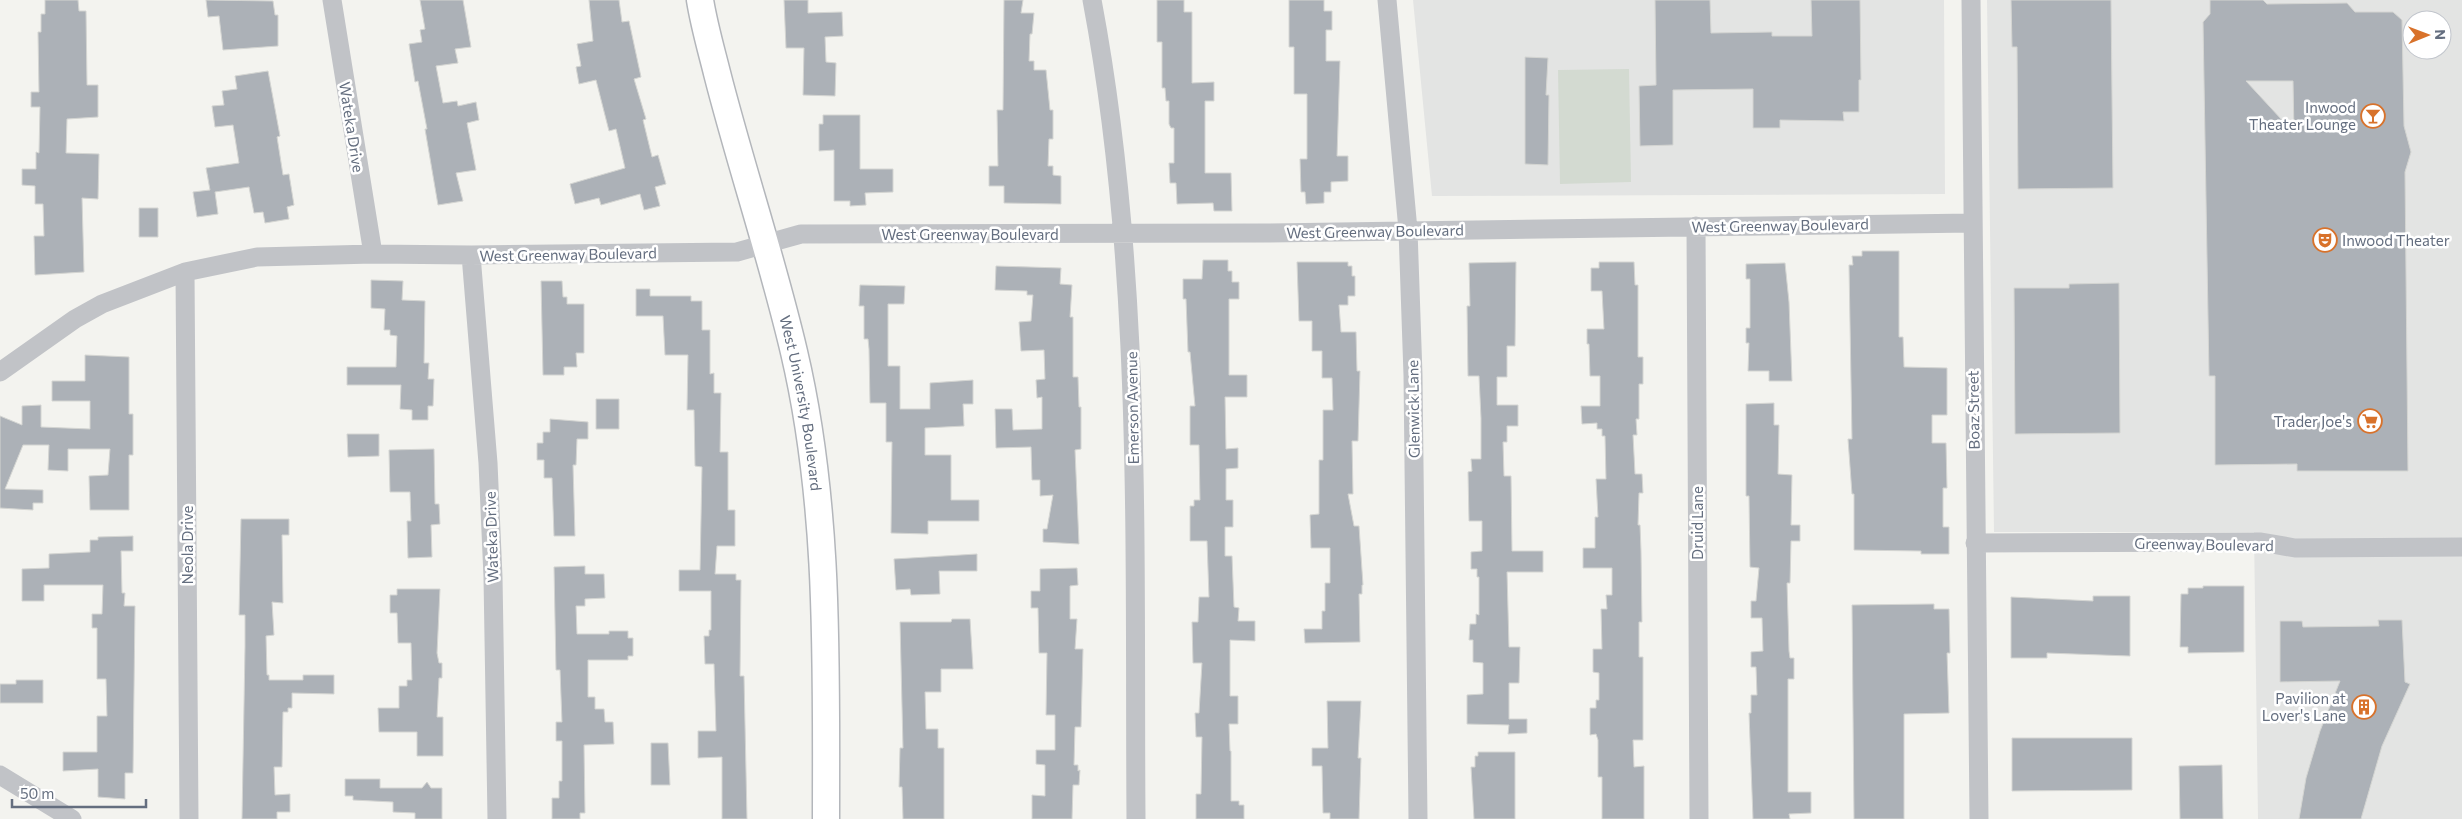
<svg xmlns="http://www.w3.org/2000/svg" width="2462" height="819" viewBox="0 0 2462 819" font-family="Commissioner,sans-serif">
<rect width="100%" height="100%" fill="#f3f3ef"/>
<path fill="#e3e4e3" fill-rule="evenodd" d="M1413,0H1944L1945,194L1432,196Z
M1987,0H2462V819H2258L2254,532H1994ZM2412,20H2442V50H2412Z"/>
<path fill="#d3dad1" d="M1629,69L1631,182L1560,184L1558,70Z"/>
<path fill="#acb1b7" stroke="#d4d5d2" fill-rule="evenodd" d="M45,0H78L79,11H86L87,85H98V117L67,119L66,153L99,154L98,199L82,198L84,272L35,275L34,236H44L43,204H35V186L22,185V169H36V152L39,153L40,107H31V92H39L38,32H41V14H45Z
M206,0L273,1L275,15H278V46L223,50L219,16L208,17Z
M420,0H463L471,47L455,49L458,63L436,66L443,103L457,101L458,106L476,102L479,120L467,123L476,170L456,173L463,201L438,205L425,129H427L418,81L415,82L409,44L422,42L420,30L425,29Z
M589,0H619L622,22L629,21L641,77L634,79L646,119L643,120L652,157L658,155L666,184L655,187L660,206L644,210L640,194L601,205L599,198L575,204L570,184L625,168L616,129L609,131L596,80L579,84L576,67L581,66L577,44L593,41Z
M784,0H808V13L842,12L843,36L825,37L826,62L836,63L835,96L803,95L804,48H786Z
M1004,0H1023L1021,13H1034L1032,34H1030L1029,61H1034V70H1046L1050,110H1053V139H1049L1048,166H1053V175L1061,176V204L1004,203V186H989V166H998L997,110H1003Z
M1157,0H1184V12H1192V83L1214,82V101H1205V173H1231L1232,211H1214L1213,203L1177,204L1176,183H1170L1169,163H1174V128H1171L1169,124V101H1166L1165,88H1162V42H1157Z
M1289,0H1324V11H1332V30H1326V61H1340L1337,156H1348V181L1331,182V192H1324V203L1306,204L1305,192H1301L1300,159H1307V94H1294V47H1289Z
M1655,0H1710L1711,33L1772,32V36H1812L1811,0H1860L1861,80H1859V112H1843L1844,121L1780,120V128H1753V89L1673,90V145L1640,146L1639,86L1656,85Z
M2011,0H2111L2113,188L2018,189L2017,47H2012Z
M2210,0H2263L2267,4L2347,3L2355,12H2393L2402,20L2404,126L2411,152L2405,172L2408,471H2297V464L2215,465V376H2209L2203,22L2210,14ZM2246,81H2293L2294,133Z
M1525,57L1548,58L1546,95H1549L1548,165L1525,164Z
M268,71L280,136L277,137L283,175L289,174L294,205L287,207L289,219L265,223L263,212L254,213L249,187L215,192L218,214L197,217L193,192L210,190L206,168L239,163L233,125L215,127L212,106L224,105L222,91L237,89L235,76Z
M823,115H860V169H893V192L865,193L866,205L850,206V201H834V150L819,151V124H823Z
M139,208H158V237H139Z
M1862,251H1899V337H1903L1904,367L1947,368V415H1932V443H1946L1947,488H1943V527H1949V554H1921V551L1854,550V494H1852L1848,439H1852L1849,265H1853L1852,256H1862Z
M1203,260H1228V271H1232V282H1239V299H1229V375H1247V397H1225L1226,449L1238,448V468L1226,469V500H1233V527H1225V556H1232L1234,607L1239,608L1238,621H1255V641L1230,640V696H1238V724H1229L1230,751H1231V801H1239V805H1244V819H1196V794H1201L1202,737H1196L1195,713H1199L1202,663H1193L1192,622H1198L1199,597H1209L1207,541H1190V506H1194V500H1200L1199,445H1190V406H1195L1190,352H1188L1186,299H1183V279H1202Z
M1297,262H1348V266H1352V276H1355V296H1348V305H1339L1341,332H1356L1357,371H1360L1358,441H1352L1353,494H1348L1354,526H1359L1363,585H1362V594H1359L1360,642L1305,643L1304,629H1322V611H1325V583H1330V548H1311L1310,515L1319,514V460H1323V410H1333L1332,378H1322V351H1312V321H1299Z
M1516,262L1515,346H1507V377H1497V405H1518V426H1507V442H1503L1504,476H1511L1512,551H1543V572H1507L1509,647H1520L1519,683H1509V719H1527V733L1508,734L1509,725L1467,724V695L1483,694V663L1473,662V640H1469L1470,624H1476V614L1479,615V577H1477V569H1471V552L1482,551V521H1469L1468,472L1472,471L1471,459H1481V418L1479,376H1468L1467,306H1470L1469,263Z
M1599,262H1634L1635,285H1638V357H1643V384H1639V419H1636L1637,435H1633L1635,474H1642L1643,493H1639L1638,525H1640L1641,551L1642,622H1639V657H1643V740H1633L1634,767L1644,766V819H1602V777H1598V740L1596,734L1590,735V708H1596V700H1599V673L1593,672V649H1602L1601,609H1607L1606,595H1612V568H1583V548H1595V517H1598L1596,479H1606L1605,436H1602V429H1597V423L1582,424L1581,406H1600V376H1590L1589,344H1587V329H1604L1602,291H1591V268H1599Z
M1785,263L1789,302L1792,381H1769V371H1748L1749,343H1746V328H1750V279H1746V264Z
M996,266L1061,268L1060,284L1072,285L1070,317H1073V377H1078L1079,407H1081V449L1075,450L1079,544L1043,542V529H1047L1053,495L1040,496V480H1032L1031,447L996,448L995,409H1012L1013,430L1042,429V397L1037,398L1036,380L1045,379L1044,350L1021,351L1019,322L1031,321L1033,295H1027V291L995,290Z
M371,280L403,281L402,300L425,301L424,363H429L428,379H434L433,406H428V420H412V410L400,409L401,385H347V367H396L397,336L390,335V330H384L385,309L371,308Z
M541,281H562L563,297H567V304H584V353H576L577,367H564V375H543Z
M2119,283L2120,433L2015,434L2014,288H2069V284Z
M860,285L905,286L904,304H888V366H900V409H930V383L973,380V404H963L964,426L925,428V455H951V500H979V521H928V534L891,533L892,442H886V403H870L869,349L868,339H864V306H859Z
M636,289H650V296H691V301H702V330H710V374L714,373V393H721L720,452H728V510H735V546H717L715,574H736V580H741L740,676H744L747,819H722V757L698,758V731H716L714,664H705L704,636H709V630H711V591H679V570H700L702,467L695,466L694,410H687L688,355H665L663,316H636Z
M85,355L129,357V414H133V455H129V510H90L89,476L108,475L110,449H68V471L48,470L49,445H23L5,489L43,490V503H33V510L0,508V416L22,425V406L41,405V427L90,429V401H52V381H85Z
M596,399H619V429H596Z
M1774,403V425H1779L1778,474L1792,475L1791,525H1800V541H1791L1790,583H1787L1789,651L1790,658H1794V679H1788V792H1811V813L1789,814L1790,819H1753L1749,713H1751V695H1757L1756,667H1751V652L1763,651L1762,618H1751V601H1756L1759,568L1750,567L1749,496H1746V404Z
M550,419L588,422V439H577L576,465H573L575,536H554L552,478H544V460H537V443H543V432H550Z
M347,434H379V456L348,457Z
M434,449L435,504H439L440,524L431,525L432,557L408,558L407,521H411L410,492H390L389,450Z
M241,519H289V535H282L283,603L272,602L274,635L266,636L267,675H269V680H303V675H334V694L292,693V708H288V712H283L282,767H274L275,795L290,794V812H277V819H242L245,647V615H239Z
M133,536V551H121L122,593H125L124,606H135L133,773H125V799L98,797V769L63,771V752H97V716H107L106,679H97V628H92V614H102L103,585H44V601H22V569L49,568V554L90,552V540H98V537Z
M977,554V571H939L940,594L911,595L910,589L896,590L894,559Z
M585,566V574H604L605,598L585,599V606H576L577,634H609V631H628V638H633V656H628V660H588V697H595V709H604L605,722H613L614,744L584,745L585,813H580V819H552V798H559V781H562V741H556V722H562L560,670H556L554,567Z
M1077,568L1078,585L1070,586V619H1077L1075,649H1083L1081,727H1075L1074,765H1078V771L1080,770L1079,785H1073L1072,819H1032V795L1045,796V765L1036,764V750H1055V715H1046L1047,653H1039L1038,608H1031V591H1040V569Z
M2203,586H2244V652L2188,653V647H2180L2181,594H2188V588H2203Z
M397,589H440L437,653L439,663H442V678H439L437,717H443V756H417V732H379L378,708H399V686H407V680H412L411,643H398L397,613H390V595H397Z
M2093,596H2130V656L2047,653V658H2011V597L2093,601Z
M1934,604V609H1949L1950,653H1947L1949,713L1904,714V819H1854L1852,605Z
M952,619H970L973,669H941V692H925L926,729H938V748H944V819H903L902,787H899L900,748H903L900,622H951Z
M2378,620H2402L2405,682L2410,684L2382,746L2361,819H2299L2306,778L2320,731L2340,681L2280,682V621H2302L2303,627L2379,626Z
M16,680H43V703H0V684H16Z
M1327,701H1361L1358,758H1361L1359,819H1330V813H1323L1322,766H1312V748H1328Z
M2012,738H2132V790L2012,791Z
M651,743H668L670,785H651Z
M1478,752H1515V819H1474L1471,767H1475V756H1478Z
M2222,765L2223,819H2180L2179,766Z
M345,779H380V788H422L427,782L431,788H442V819H415V813L393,812V802L353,800V796H345Z"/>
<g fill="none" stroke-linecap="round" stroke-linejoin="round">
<g stroke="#b3b6bb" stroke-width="29">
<g id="secondary">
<path id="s1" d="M700,0C704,25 711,49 717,73C741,167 772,258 794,352C830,505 826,663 826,819"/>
</g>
</g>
<path stroke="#c1c3c7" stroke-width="19" d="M332,0L373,254
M1092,0C1143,270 1134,546 1136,819
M1387,0L1408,230L1413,375L1418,819
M1971,0L1979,819
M1696,226L1699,819
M471,255L488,463L493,577L497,819
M185,272L189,819
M0,372L75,319L102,304L185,272L257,257L373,254L471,255L737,252L801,234L1266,233L1972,223
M1975,543L2261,542L2295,548L2462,547
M0,775L72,819"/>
<use href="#secondary" stroke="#fff" stroke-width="26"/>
</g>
<defs>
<g id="bar-ring" transform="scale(1.25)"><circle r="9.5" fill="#fff" stroke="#d8722b" stroke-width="1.5"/><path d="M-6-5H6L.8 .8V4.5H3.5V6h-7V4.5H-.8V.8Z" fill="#d8722b"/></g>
<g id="theatre-ring" transform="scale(1.25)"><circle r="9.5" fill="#fff" stroke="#d8722b" stroke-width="1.5"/><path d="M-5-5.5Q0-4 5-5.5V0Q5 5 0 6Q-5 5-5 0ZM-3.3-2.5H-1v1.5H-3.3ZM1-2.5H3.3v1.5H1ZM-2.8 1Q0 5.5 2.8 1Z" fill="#d8722b"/></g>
<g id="supermarket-ring" transform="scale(1.25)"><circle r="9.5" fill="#fff" stroke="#d8722b" stroke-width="1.5"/><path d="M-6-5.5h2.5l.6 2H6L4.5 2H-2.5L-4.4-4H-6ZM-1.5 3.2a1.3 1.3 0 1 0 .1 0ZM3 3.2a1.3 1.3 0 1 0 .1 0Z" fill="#d8722b"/></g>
<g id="building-ring" transform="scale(1.25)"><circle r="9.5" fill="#fff" stroke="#d8722b" stroke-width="1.5"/><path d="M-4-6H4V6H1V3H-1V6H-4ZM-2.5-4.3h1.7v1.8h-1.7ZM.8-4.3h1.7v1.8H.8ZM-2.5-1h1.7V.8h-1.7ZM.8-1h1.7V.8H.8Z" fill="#d8722b"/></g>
</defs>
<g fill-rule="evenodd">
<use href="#bar-ring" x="2373" y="116"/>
<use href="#theatre-ring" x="2325" y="240"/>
<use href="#supermarket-ring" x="2370" y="421"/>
<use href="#building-ring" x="2364" y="707"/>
</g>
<g text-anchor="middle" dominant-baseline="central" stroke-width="5" stroke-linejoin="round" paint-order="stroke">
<g font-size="15" fill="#646e7f" stroke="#fff" text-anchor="end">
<text x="2356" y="107">Inwood<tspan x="2356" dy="17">Theater Lounge</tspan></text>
<text x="2342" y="240" text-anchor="start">Inwood Theater</text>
<text x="2352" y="421">Trader Joe's</text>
<text x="2346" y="698">Pavilion at<tspan x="2346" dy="17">Lover's Lane</tspan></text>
</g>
<g font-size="15" fill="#646e7f" stroke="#fff">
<text transform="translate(352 127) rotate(81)">Wateka Drive</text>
<text transform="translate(1780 225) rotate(-1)">West Greenway Boulevard</text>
<text transform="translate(1375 231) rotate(-1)">West Greenway Boulevard</text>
<text x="970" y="234">West Greenway Boulevard</text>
<text transform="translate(568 254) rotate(-1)">West Greenway Boulevard</text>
<text stroke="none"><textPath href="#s1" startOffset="416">West University Boulevard</textPath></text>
<text transform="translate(1132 408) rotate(-91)">Emerson Avenue</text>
<text transform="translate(1413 409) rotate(-91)">Glenwick Lane</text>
<text transform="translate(1973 410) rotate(-91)">Boaz Street</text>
<text transform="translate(1697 523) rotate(-90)">Druid Lane</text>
<text transform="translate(491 537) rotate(-92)">Wateka Drive</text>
<text transform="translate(2204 544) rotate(1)">Greenway Boulevard</text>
<text transform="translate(187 545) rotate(-90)">Neola Drive</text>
</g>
</g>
<g transform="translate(2427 35) rotate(89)"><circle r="24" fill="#ffffff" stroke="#c1c5cc"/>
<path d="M0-4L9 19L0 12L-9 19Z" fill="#d8722b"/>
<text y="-8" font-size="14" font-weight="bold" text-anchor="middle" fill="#646e7f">N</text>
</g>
<path d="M12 799v8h134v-8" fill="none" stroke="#646e7f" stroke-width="2.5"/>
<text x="20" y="799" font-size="15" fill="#646e7f" stroke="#ffffff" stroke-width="4" paint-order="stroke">50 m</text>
</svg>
